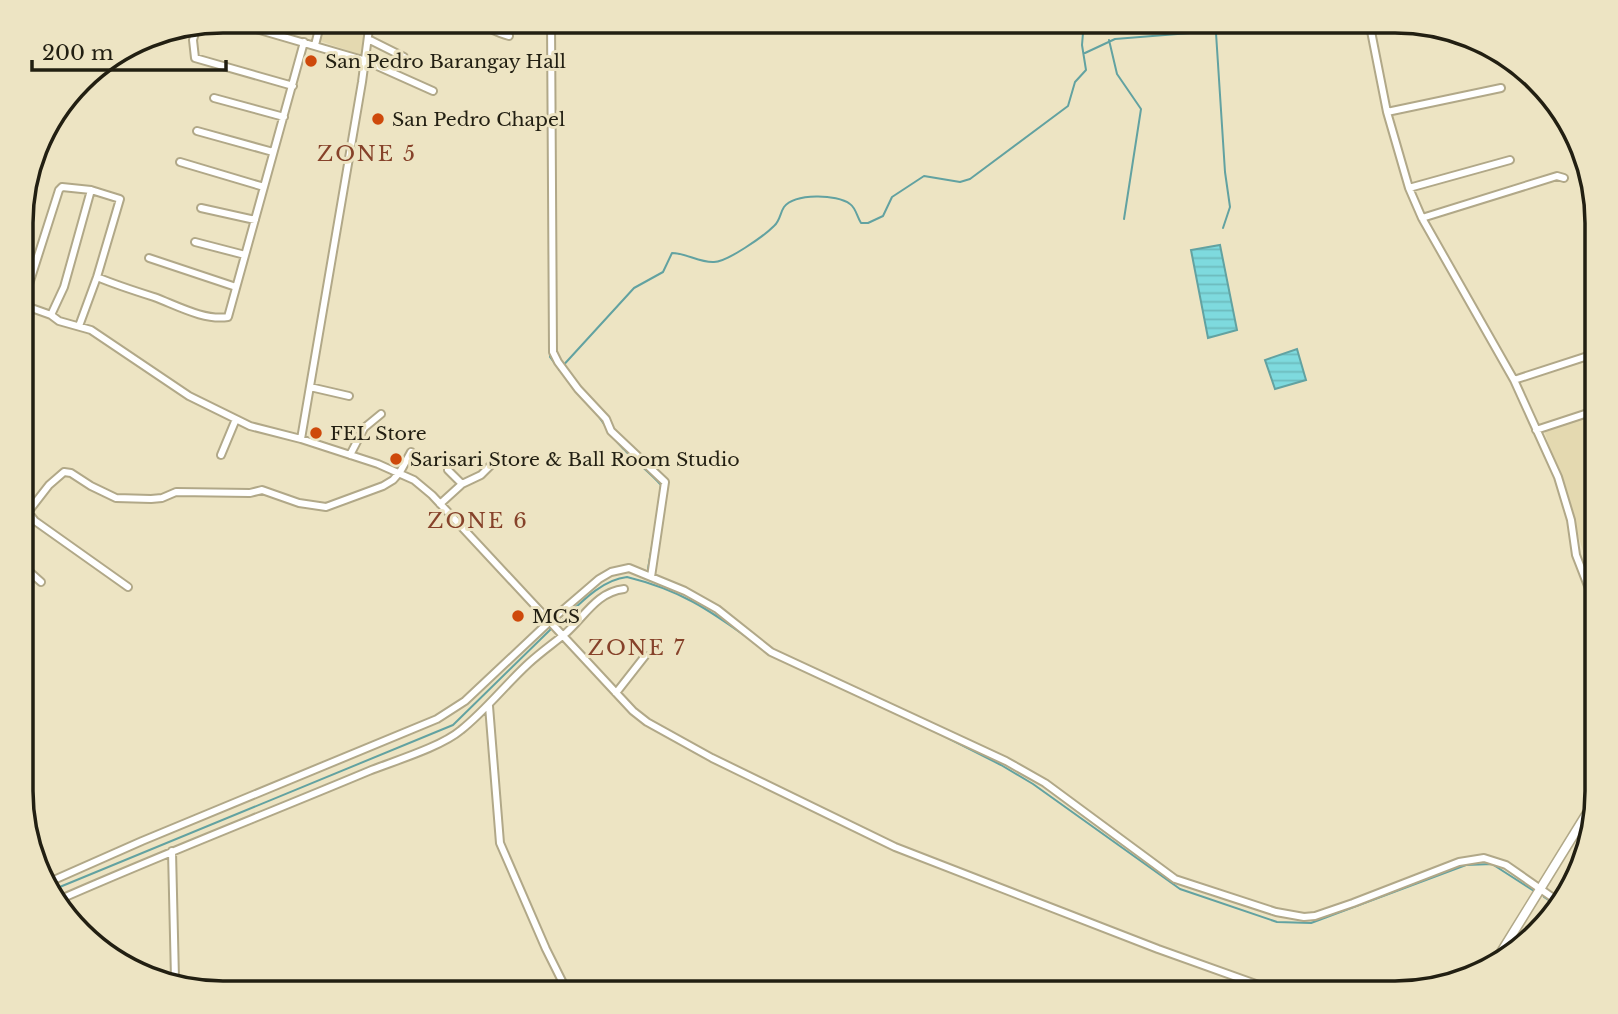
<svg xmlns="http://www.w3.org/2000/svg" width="1618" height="1014" viewBox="0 0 1618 1014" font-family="'Libre Baskerville',serif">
<defs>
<pattern id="water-rules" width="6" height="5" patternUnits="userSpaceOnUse" patternTransform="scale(1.75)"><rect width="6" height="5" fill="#7edade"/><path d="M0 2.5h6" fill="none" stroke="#6dbbbd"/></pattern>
</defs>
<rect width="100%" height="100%" fill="#ede4c3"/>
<path fill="#e4d9b0" d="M324,21H365L361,55L320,41Z
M1587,415L1597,445V556L1585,557L1544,430Z"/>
<path fill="url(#water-rules)" stroke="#62a2a1" stroke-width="2" d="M1220,245L1237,330L1208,338L1191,250Z
M1297,349L1306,380L1275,389L1265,360Z"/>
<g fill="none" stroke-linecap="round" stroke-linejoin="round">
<path stroke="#62a2a1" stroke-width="2" d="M1216,33L1225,172L1230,207L1223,228
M1109,40L1117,74L1141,109L1124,219
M548,43L549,191
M1085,53L1115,39L1265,27
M549,214L550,357L568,381
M559,370L634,288L663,272L672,253C686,253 700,263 714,262C727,262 764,236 774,226C780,221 780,213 784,207C795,193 837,194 850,204C856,208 857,217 861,223H868L883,216L892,197L924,176L960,182L970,179L1068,106L1075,82L1086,70L1082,45L1084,21
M597,414L606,427
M613,437C627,456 646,468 661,485L660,495
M648,569L654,535
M556,626C576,608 599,580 627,577C680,590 708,609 751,640
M928,728L1001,765L1033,784L1180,889L1277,922L1311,923L1466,865L1492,864L1534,891
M50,891L453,725L551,629
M1544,897L1559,907"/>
<g stroke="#b1a888" stroke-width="10">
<path id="minor" d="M229,21L366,61L433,91
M473,21C486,26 496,33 509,36
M551,21L553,352L558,362L578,389L606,419L611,431L665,482L651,577
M1369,21L1387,112L1409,188L1422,218L1514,380L1558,477L1571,520L1576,555L1590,591L1597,617
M197,26L193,40L195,58L293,86
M1291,29L1324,21
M368,39L404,57
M315,45L321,21
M214,98L284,117
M1387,112L1501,88
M197,131L273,152
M180,162L264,187
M1409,188L1510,160
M201,208L255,220
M1422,218L1557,176L1564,178
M195,242L245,255
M149,258L236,287
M97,277C116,285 135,291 154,297C176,305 204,321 228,317L304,42
M23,303L59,190L62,187L91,190L120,199L97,277L79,326
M23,305L51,315L59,321L91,330L189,396L250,426L301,439L378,464L414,480L432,495L633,711L647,722L712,758L895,847L1158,949L1281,993
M51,315L64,287L91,190
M1514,380L1597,353
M310,387L349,396
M1536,430L1597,410
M301,439L362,82L370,21
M221,455L236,419
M350,455L364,428L381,414
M448,470L462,484
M440,504L462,484L481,475L491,465
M23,508L28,512L23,521
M23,566L41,582
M128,587L35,521L28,512L49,485L64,472L71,473L91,486L116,498L151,499L162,498L176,492L250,493L262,490L299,503L326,507L383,486L393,480L400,472L411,452
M616,693L645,656
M489,706L500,843L546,949L568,993
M172,851L175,979
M47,883L142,841L437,719L465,701L549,622L599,579L611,572L629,568L685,591L717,609L771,652L1006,761L1045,783L1175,879L1276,912L1304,917L1315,916L1353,903L1459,862L1484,858L1506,865L1562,904
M54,902C158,856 264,815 369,771C394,761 441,747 461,730C486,710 505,685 529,663C541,652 554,643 566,633C585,616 597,592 624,589"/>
</g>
<g stroke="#b1a888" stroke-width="11">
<path id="major" d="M1492,967L1597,797"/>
</g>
<use href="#minor" stroke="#fff" stroke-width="6"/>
<use href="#major" stroke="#fff" stroke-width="8"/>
</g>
<g fill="#ce490b" stroke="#ede4c3" stroke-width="2.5">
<circle cx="311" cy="61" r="7"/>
<circle cx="378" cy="119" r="7"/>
<circle cx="316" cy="433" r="7"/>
<circle cx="396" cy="459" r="7"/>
<circle cx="518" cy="616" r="7"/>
</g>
<g text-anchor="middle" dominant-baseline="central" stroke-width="6" stroke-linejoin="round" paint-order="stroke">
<g font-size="19" fill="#221f12" stroke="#ede4c3" text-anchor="start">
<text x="325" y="61">San Pedro Barangay Hall</text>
<text x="392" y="119">San Pedro Chapel</text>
<text x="330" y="433">FEL Store</text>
<text x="410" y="459">Sarisari Store &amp; Ball Room Studio</text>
<text x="532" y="616">MCS</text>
</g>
<g font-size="21" letter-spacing="2" fill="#86422a" stroke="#ede4c3">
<text x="367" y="154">ZONE 5</text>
<text x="478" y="521">ZONE 6</text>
<text x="637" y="648">ZONE 7</text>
</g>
</g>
<path d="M0 0H1618V1014H0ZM223 33H1395A190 190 0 0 1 1585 223V791A190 190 0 0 1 1395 981H223A190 190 0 0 1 33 791V223A190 190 0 0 1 223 33Z" fill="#ede4c3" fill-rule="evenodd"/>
<path fill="none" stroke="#221f12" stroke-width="3.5" d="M223 33H1395A190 190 0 0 1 1585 223V791A190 190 0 0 1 1395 981H223A190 190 0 0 1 33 791V223A190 190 0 0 1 223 33Z"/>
<path d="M32 60v10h194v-10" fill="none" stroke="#221f12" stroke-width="3.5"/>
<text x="42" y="60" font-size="21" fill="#221f12" stroke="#ede4c3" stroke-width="5" paint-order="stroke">200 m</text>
</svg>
